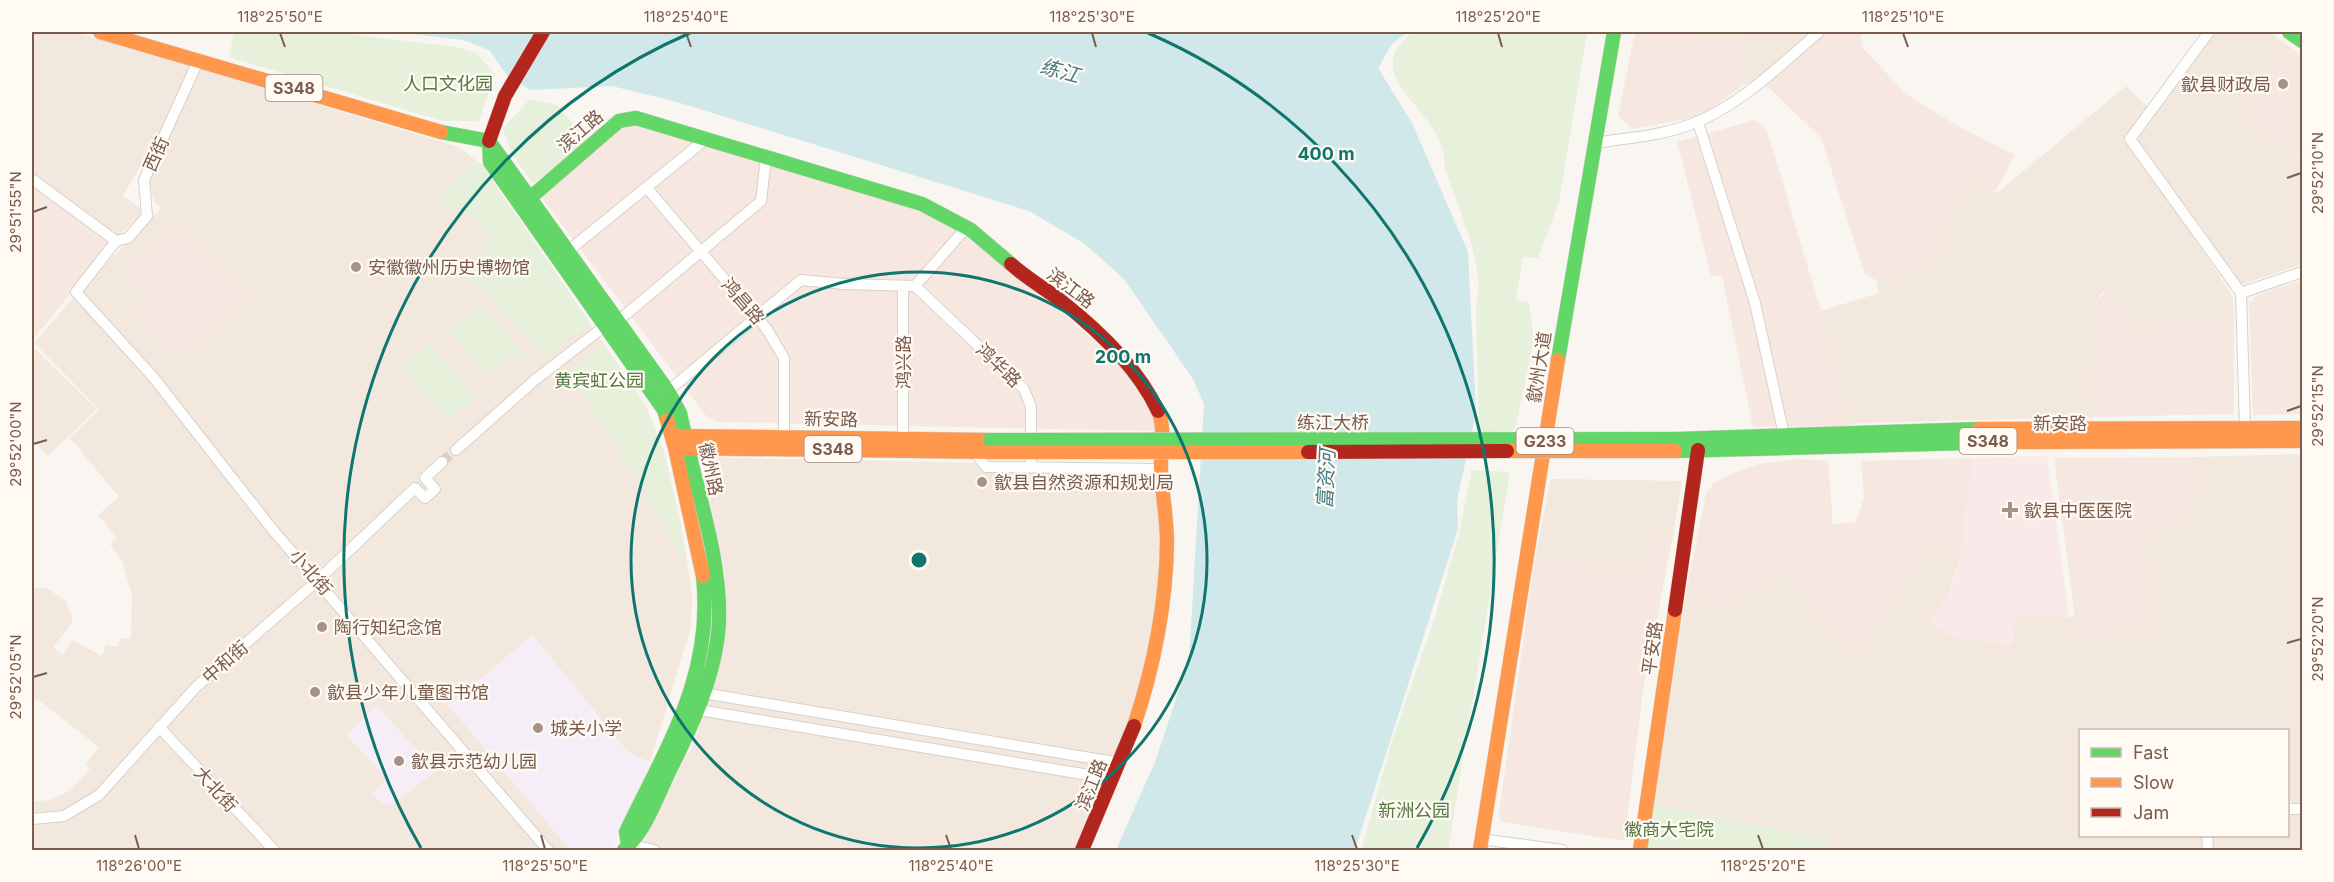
<svg xmlns="http://www.w3.org/2000/svg" width="2334" height="882" viewBox="0 0 2334 882" font-family="Inter,'Noto Sans SC',sans-serif">
<rect width="100%" height="100%" fill="#f9f5f0"/>
<path fill="#f2e8de" d="M32,32H74L191,65L163,126L123,196L140,208L141,214L112,242L32,183Z
M1702,32H1813L1756,80L1744,85L1741,37H1703Z
M2204,32H2269L2291,48L2243,113L2302,163V264L2240,285L2198,222L2187,227L2233,297L2234,316L2134,328L2107,285L2095,304L2093,417L1859,423L1847,426L1821,311L1879,293L1876,280L1933,263L1947,241L1944,221L1966,180L1997,193L2126,86L2150,109Z
M198,68L458,147L482,165L646,406L664,452L681,524L692,593L691,627L650,762L612,850H32V802L49,800L69,791L90,769L86,764L99,747L37,699L32,701V589L45,587L66,601L73,621L53,647L63,655L72,640L102,656L106,645L118,647L121,638L131,639L132,594L122,561L110,544L117,538L98,515L119,497L70,438L99,409L34,343L85,284L162,208L155,202L149,182Z
M32,346L97,409L48,456L32,439Z
M2302,454V850H2213L2212,836H2288V730H2080V836H2202L2203,850H1826L1827,839L1654,805L1686,593L1727,607L1770,580L1789,574L1820,619L1857,655L1930,546L1960,561L1947,596L1928,623L2016,617H2075L2078,640L2156,628L2142,536L2200,490L2194,457Z
M718,458L1157,466L1162,559L1158,624L1145,686L1077,850H639L697,735L727,624L725,573L706,482L708,468Z
M1551,479L1682,481L1672,541L1653,538L1645,574L1535,557Z"/>
<path fill="#f6e8e1" d="M1635,32H1702L1703,37H1741L1744,85L1700,116L1632,129L1618,116Z
M1825,32H1860L1862,47L1906,94L1956,125L2015,155L1995,192L1966,180L1944,221L1947,241L1933,263L1876,280L1865,274L1821,138L1763,82Z
M2291,48L2302,55V163L2243,114Z
M628,120L886,195L969,232L1125,368L1154,407V431L717,422L707,417L539,194Z
M1755,120L1767,130L1821,311L1847,426L1753,427L1722,276L1711,275L1677,142Z
M32,183L112,242L32,341Z
M173,226L240,283L252,297L176,358L129,312L146,296L122,271Z
M2302,280V414L2253,415L2249,304L2257,295Z
M2106,284L2134,328L2234,316V414L2093,417L2095,304L2104,293Z
M2194,457L2200,490L2170,528L2142,536L2156,628L2078,641L2054,458Z
M1973,458L1960,561L1930,546L1857,655L1820,619L1789,574L1770,580L1727,607L1686,593L1706,493L1714,483L1733,473L1760,464L1798,459L1828,461L1833,524L1856,522L1864,497L1861,461Z
M1653,538L1672,541L1643,691L1624,841L1501,822L1499,812L1535,557L1645,574Z"/>
<path fill="#f6eef6" d="M533,635L628,752L650,762L612,850H570L448,705Z
M377,705L436,772L393,803L384,805L372,794L388,779L346,735Z"/>
<path fill="#fae9e9" d="M2047,456L2069,617H2016L2013,645L1955,638L1928,623L1947,596L1959,568L1973,458Z"/>
<path fill="#e7f0db" d="M234,32H332L457,47L476,53L495,74L479,121H442L229,57Z
M1414,32H1587L1559,202L1538,258L1523,257L1516,300L1529,302L1534,340L1515,430L1479,434C1478,393 1477,352 1476,311C1476,300 1480,290 1478,279C1474,240 1458,207 1446,171C1443,162 1445,152 1441,144C1428,106 1358,69 1414,32Z
M530,99L557,105L588,140L533,184L510,151L503,128Z
M475,160L482,165L590,323L545,357L481,288L469,281L488,240C481,220 461,208 441,205L439,195Z
M479,306L483,307L528,359L526,361L519,356L505,360L486,374L449,329Z
M431,343L475,398L447,421L402,366Z
M604,344L646,406L664,452L686,555L679,556C658,513 632,472 607,431C595,411 579,393 566,374Z
M1472,470L1510,472L1448,850H1361L1392,741L1434,620L1459,534Z
M1654,805L1828,839L1826,850H1645L1651,810Z"/>
<path fill="#d0e8ea" d="M398,32H1408L1392,44L1378,68L1412,123L1468,252L1476,412L1457,501L1458,529L1355,850H1116L1155,762L1189,660L1204,404L1193,379L1124,279L1085,244L1029,211L677,102L612,86L530,90L506,74L489,50L463,40Z"/>
<g fill="none" stroke-linecap="round" stroke-linejoin="round">
<path stroke="#d9cfc7" stroke-width="10" stroke-dasharray="10 5" stroke-linecap="butt" d="M442,462L456,450"/>
<g stroke="#d7d1cb" stroke-width="12">
<path id="street" d="M2209,32L2130,139L2241,293L2245,429
M1698,122L1755,303L1784,435
M1595,143C1626,138 1660,136 1689,125C1739,107 1780,65 1819,32
M32,179L116,241L128,238L147,216L144,180L199,59
M646,187L766,328L784,358V436
M116,241L76,292L154,378L272,529L548,850
M568,251L706,139
M915,286L1024,389L1031,407V468
M915,286L966,228
M2241,293L2302,272
M618,321L761,201L766,158
M668,391L801,280L844,284L915,286
M903,438V286
M456,450L536,379L605,326
M974,451L986,467L1161,469
M697,692L1120,763
M693,709L1113,779
M159,727L274,850
M2288,809H2302
M32,819L64,816L99,795L196,687L318,580L415,488L425,498L435,489L425,478L442,462
M2207,836L2208,850
M1481,839L1562,850
M628,844L654,850"/>
</g>
<g stroke="#d9d2cb" stroke-width="15">
<path id="fast" d="M2289,32L2302,41
M441,132L489,141L668,391L680,413L688,448
M489,141L490,162L664,410L667,420
M530,198L619,121L636,118L922,204L971,230L1011,264
M1558,360L1614,32
M1676,439L1978,429
M1675,451L2005,442
M628,844L626,832C667,746 714,675 703,576
M624,850C646,830 656,799 669,772C692,726 716,675 719,622C721,563 701,505 688,448"/>
</g>
<g stroke="#d9d2cb" stroke-width="15">
<path id="slow" d="M100,32L441,132
M667,420L675,448L990,452
M1978,429L2302,428
M676,436L990,440
M2005,442L2302,441
M675,448L703,576
M1134,726C1154,666 1166,606 1167,543C1167,518 1162,494 1161,470C1160,451 1166,429 1158,411
M1480,850L1558,360
M1640,850L1675,610"/>
</g>
<g stroke="#d9d2cb" stroke-width="15">
<path id="jam" d="M489,141L505,96L543,32
M1011,264C1026,278 1044,288 1060,300C1097,329 1138,368 1158,411
M1675,610L1698,450
M1082,850L1134,726"/>
</g>
<use href="#street" stroke="#fefefd" stroke-width="10"/>
<use href="#fast" stroke="#63d668" stroke-width="14"/>
<use href="#slow" stroke="#ff974d" stroke-width="14"/>
<use href="#jam" stroke="#b3261e" stroke-width="14"/>
<g stroke="#dad1cc" stroke-width="15" stroke-linecap="butt">
<path id="fast-bridge" d="M990,440L1676,439"/>
</g>
<g stroke="#dad1cc" stroke-width="15" stroke-linecap="butt">
<path id="slow-bridge" d="M1507,451H1675
M990,452H1308"/>
</g>
<g stroke="#dad1cc" stroke-width="15" stroke-linecap="butt">
<path id="jam-bridge" d="M1308,452L1507,451"/>
</g>
<use href="#fast-bridge" stroke="#63d668" stroke-width="14"/>
<use href="#slow-bridge" stroke="#ff974d" stroke-width="14"/>
<use href="#jam-bridge" stroke="#b3261e" stroke-width="14"/>
</g>
<path fill="none" stroke="#7a5c4d" stroke-width="2" d="M280,33L285,47M686,33L691,47M1092,33L1096,47M1498,33L1502,47M1903,33L1908,47M2287,178L2301,173M33,212L47,207M2287,411L2301,406M33,444L47,440M2287,643L2301,639M33,677L47,673M135,835L139,849M541,835L545,849M946,835L951,849M1352,835L1357,849M1758,835L1763,849"/>
<g fill="none" stroke="#0f766e" stroke-width="3">
<circle cx="919" cy="560" r="288"/>
<path d="M421 848A575 575 0 0 1 690 33M1148 33A575 575 0 0 1 1417 848"/>
</g>
<g fill="#a69286" stroke="#fffaf3" stroke-width="2">
<circle cx="2283" cy="84" r="6"/>
<circle cx="356" cy="267" r="6"/>
<circle cx="982" cy="482" r="6"/>
<path d="M2007 501h6v6h6v6h-6v6h-6v-6h-6v-6h6z"/>
<circle cx="322" cy="627" r="6"/>
<circle cx="315" cy="692" r="6"/>
<circle cx="538" cy="728" r="6"/>
<circle cx="399" cy="761" r="6"/>
</g>
<g text-anchor="middle" dominant-baseline="central" stroke-width="4.5" stroke-linejoin="round" paint-order="stroke">
<g fill="#fffaf3" stroke="#a28b7f" stroke-width="1.5">
<rect x="265.5" y="75" width="57" height="26" rx="4.5"/>
<rect x="1516.5" y="428" width="57" height="26" rx="4.5"/>
<rect x="1959.5" y="428" width="57" height="26" rx="4.5"/>
<rect x="804.5" y="436" width="57" height="26" rx="4.5"/>
</g>
<g font-size="16" font-weight="bold" fill="#7a5c4d">
<text x="294" y="88">S348</text>
<text x="1545" y="441">G233</text>
<text x="1988" y="441">S348</text>
<text x="833" y="449">S348</text>
</g>
<g font-size="18" fill="#537a41" stroke="#fffaf3">
<text x="448" y="83">人口文化园</text>
<text x="599" y="380">黄宾虹公园</text>
<text x="1414" y="810">新洲公园</text>
<text x="1669" y="829">徽商大宅院</text>
</g>
<g font-size="18" fill="#7a5c4d" stroke="#fffaf3" text-anchor="start">
<text x="2271" y="84" text-anchor="end">歙县财政局</text>
<text x="368" y="267">安徽徽州历史博物馆</text>
<text x="994" y="482">歙县自然资源和规划局</text>
<text x="2024" y="510">歙县中医医院</text>
<text x="334" y="627">陶行知纪念馆</text>
<text x="327" y="692">歙县少年儿童图书馆</text>
<text x="550" y="728">城关小学</text>
<text x="411" y="761">歙县示范幼儿园</text>
</g>
<g font-size="18" fill="#7a5c4d" stroke="#fffaf3">
<text transform="translate(580 131) rotate(-41)">滨江路</text>
<text transform="translate(156 154) rotate(-66)">西街</text>
<text transform="translate(1071 288) rotate(37)">滨江路</text>
<text transform="translate(743 301) rotate(49)">鸿昌路</text>
<text transform="translate(903 362) rotate(-90)">鸿兴路</text>
<text transform="translate(999 365) rotate(44)">鸿华路</text>
<text transform="translate(1539 367) rotate(-81)">歙州大道</text>
<text transform="translate(831 419) rotate(1)">新安路</text>
<text x="1333" y="422">练江大桥</text>
<text x="2060" y="423">新安路</text>
<text transform="translate(711 469) rotate(78)">徽州路</text>
<text transform="translate(311 572) rotate(49)">小北街</text>
<text transform="translate(1652 648) rotate(-82)">平安路</text>
<text transform="translate(225 662) rotate(-41)">中和街</text>
<text transform="translate(1091 785) rotate(-68)">滨江路</text>
<text transform="translate(216 789) rotate(48)">大北街</text>
</g>
<g font-size="20" font-style="italic" fill="#437c86" stroke="#fffaf3">
<text transform="translate(1060 71) rotate(15)">练江</text>
<text transform="translate(1326 479) rotate(-87)">富资河</text>
</g>
</g>
<circle cx="919" cy="560" r="9" fill="#0f766e" stroke="#fffaf3" stroke-width="3"/>
<g font-size="18" text-anchor="middle" font-weight="bold" fill="#0f766e" stroke="#fffaf3" stroke-width="4.5" stroke-linejoin="round" paint-order="stroke">
<text x="1326" y="160">400 m</text>
<text x="1123" y="363">200 m</text>
</g>
<rect width="2334" height="882" fill="none" stroke="#fffaf3" stroke-width="66"/>
<rect x="2079" y="729" width="210" height="108" fill="#fffaf3" stroke="#cabbb1" stroke-width="1.5"/>
<rect x="2091" y="748" width="30" height="9" fill="#63d668" stroke="#cabbb1" stroke-width="1.5"/>
<text x="2133" y="759" font-size="18" fill="#7a5c4d">Fast</text>
<rect x="2091" y="778" width="30" height="9" fill="#ff974d" stroke="#cabbb1" stroke-width="1.5"/>
<text x="2133" y="789" font-size="18" fill="#7a5c4d">Slow</text>
<rect x="2091" y="808" width="30" height="9" fill="#b3261e" stroke="#cabbb1" stroke-width="1.5"/>
<text x="2133" y="819" font-size="18" fill="#7a5c4d">Jam</text>
<rect x="33" y="33" width="2268" height="816" fill="none" stroke="#7a5c4d" stroke-width="2"/>
<g font-size="15" text-anchor="middle" fill="#7a5c4d">
<text x="280" y="22">118°25'50"E</text>
<text x="686" y="22">118°25'40"E</text>
<text x="1092" y="22">118°25'30"E</text>
<text x="1498" y="22">118°25'20"E</text>
<text x="1903" y="22">118°25'10"E</text>
<text transform="translate(2318 173) rotate(-90)" y="5">29°52'10"N</text>
<text transform="translate(16 212) rotate(-90)" y="5">29°51'55"N</text>
<text transform="translate(2318 406) rotate(-90)" y="5">29°52'15"N</text>
<text transform="translate(16 444) rotate(-90)" y="5">29°52'00"N</text>
<text transform="translate(2318 639) rotate(-90)" y="5">29°52'20"N</text>
<text transform="translate(16 677) rotate(-90)" y="5">29°52'05"N</text>
<text x="139" y="871">118°26'00"E</text>
<text x="545" y="871">118°25'50"E</text>
<text x="951" y="871">118°25'40"E</text>
<text x="1357" y="871">118°25'30"E</text>
<text x="1763" y="871">118°25'20"E</text>
</g>
</svg>
